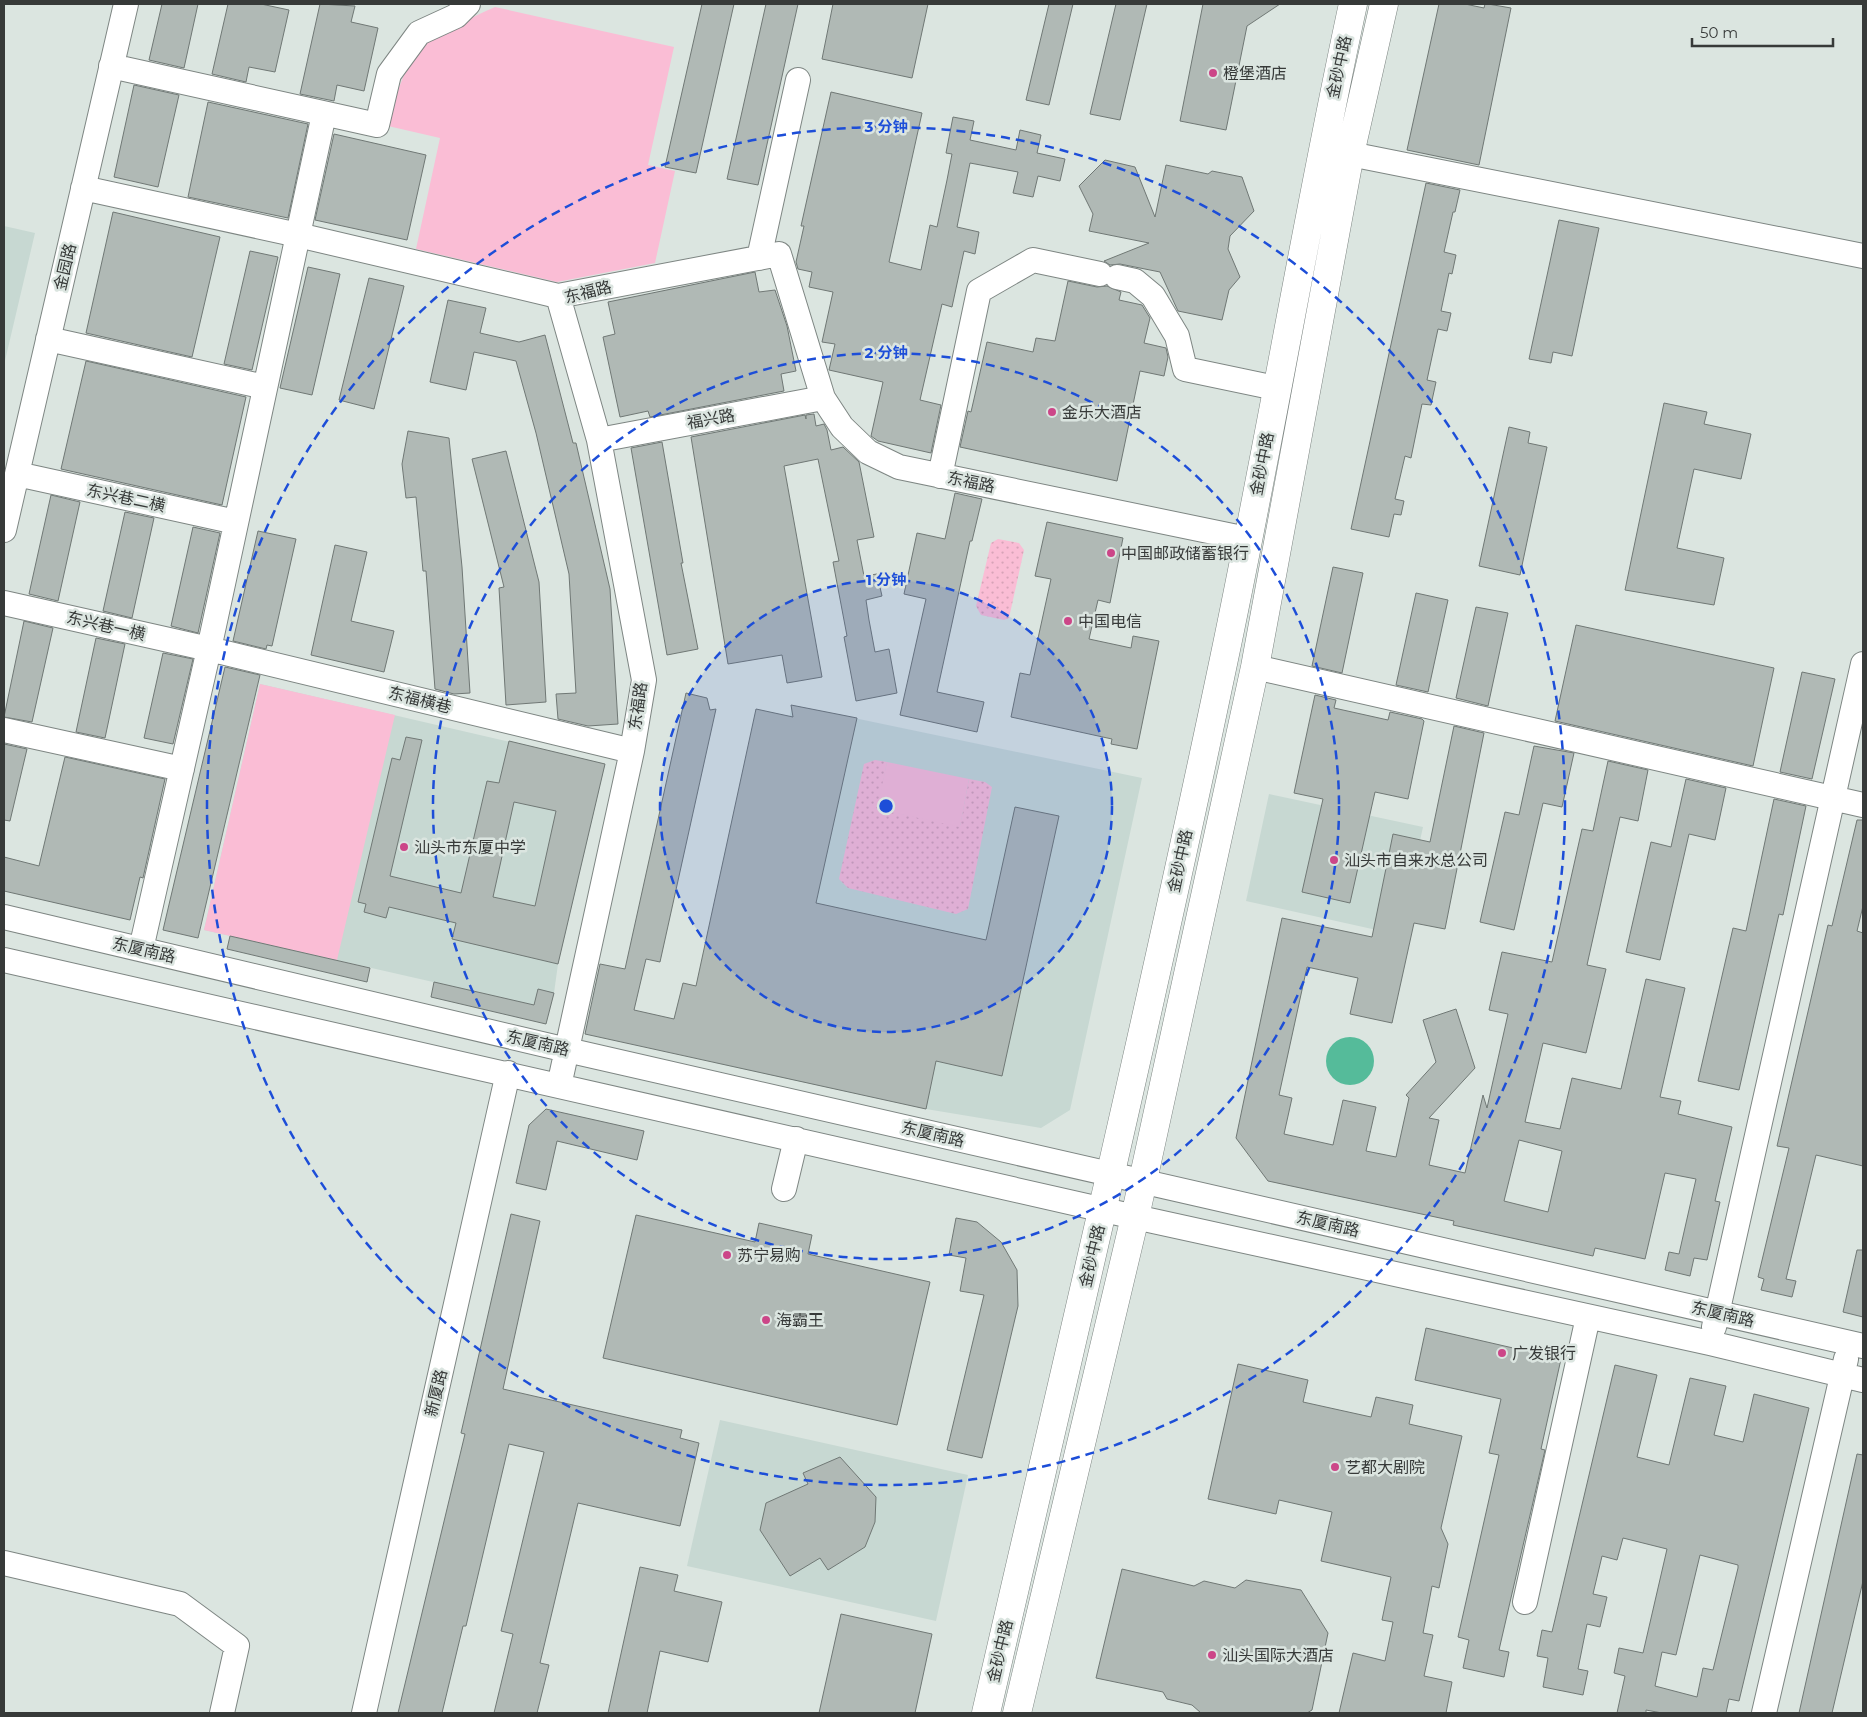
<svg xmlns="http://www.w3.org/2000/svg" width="1867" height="1717" viewBox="0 0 1867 1717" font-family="Montserrat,'Noto Sans SC',sans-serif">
<defs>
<pattern id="grass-dots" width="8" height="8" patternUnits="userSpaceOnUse" patternTransform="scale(1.25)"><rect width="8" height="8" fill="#fabdd5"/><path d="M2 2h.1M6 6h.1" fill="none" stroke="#d7a3b8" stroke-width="1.8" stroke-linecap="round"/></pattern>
</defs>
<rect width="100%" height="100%" fill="#dbe5e0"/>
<path fill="#c7d8d2" d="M4,226L35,233L4,365Z
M260,684L605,764L558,964L554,993L538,989L534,1005L204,930Z
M792,705L1142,778L1070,1110L1041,1128L926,1109L715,1063Z
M1269,794L1423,827L1399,935L1246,901Z
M720,1420L968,1475L936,1621L687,1566Z"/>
<path fill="url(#grass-dots)" d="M998,539L1019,543L1024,550L1009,618L1004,620L981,615L976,606L991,543Z
M875,760L887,762L878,809L960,826L969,779L985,782L992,787L968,909L956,914L848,888L839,879L864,764Z"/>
<path fill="#fabdd5" d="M495,7L674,47L648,165L675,171L655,263L557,282L416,249L440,138L388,126C395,99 401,74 418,51C430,36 477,15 495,7Z
M260,684L395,715L337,960L204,930Z
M887,762L969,779L960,827L877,809Z"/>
<path fill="#55bb9a" d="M1326 1061a24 24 0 1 1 48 0a24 24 0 1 1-48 0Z"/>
<path fill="#b0b9b5" stroke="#707875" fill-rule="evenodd" d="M162,4H198L184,68L149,60Z
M228,4H261L289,10L275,72L249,67L246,82L212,74Z
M320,4L355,6L351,22L378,28L364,91L337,85L334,101L300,94Z
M702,4H734L696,173L665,167Z
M766,4H798L758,185L727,179Z
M833,4H928L912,78L822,59Z
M1049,4H1073L1049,105L1026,100Z
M1116,4H1147L1120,120L1090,114Z
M1203,4H1280L1247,26L1226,130L1180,121Z
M1439,4H1465L1484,8L1485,4H1488L1511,8L1479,165L1407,150Z
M134,85L179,95L158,187L114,177Z
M831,92L922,113L889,262L921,270L930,225L937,227L947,180L952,154L946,153L953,117L974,121L970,140L1016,150L1020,130L1041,135L1037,153L1065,159L1060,181L1038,176L1033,197L1013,193L1018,172L970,163L957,227L979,232L975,254L964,251L952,307L942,304L920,400L941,405L931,453L878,441L871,436L883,382L829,370L835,344L822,342L833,292L809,287L812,272L798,269L796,262L804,226H801Z
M208,102L308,124L288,218L188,197Z
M334,134L426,155L407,240L315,220Z
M1105,160L1135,167L1155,217L1166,165L1208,174L1212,171L1242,177L1254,211L1230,236L1228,249L1240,277L1229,290L1222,320L1178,311L1160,272L1120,264L1110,265L1104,261L1149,243L1089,231L1093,214L1079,186Z
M1426,183L1460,190L1455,212H1453L1444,252L1456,255L1452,274L1449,273L1441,311L1451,313L1447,331L1438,329L1427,380L1436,382L1431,405L1422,404L1411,458L1405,456L1395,499L1404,501L1401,515L1394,514L1389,537L1351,529Z
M113,212L220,237L192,357L86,333Z
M1559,220L1599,228L1572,356L1553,352L1551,363L1529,359Z
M250,251L278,257L252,370L224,364Z
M308,267L340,274L312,395L280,388Z
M755,272L759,292L775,290L787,326L796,371L781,374L784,391L650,417L648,411L620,417L603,337L615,334L608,302Z
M369,278L404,286L374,409L339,400Z
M1068,281L1097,287L1107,286L1121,292L1119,300L1142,305L1150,318L1144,343L1166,348L1168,357L1164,376L1140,371L1117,481L960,447L968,411L971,412L987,342L1033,352L1036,338L1055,341Z
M448,300L486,308L480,333L519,342L545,335L573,443H576L610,589L618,724L588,726L558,719L556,694L576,693L569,574L536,433L516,361L474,352L466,390L430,382Z
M86,361L246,397L222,505L61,469Z
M1664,403L1707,412L1704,424L1751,434L1741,479L1694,469L1677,548L1724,558L1714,605L1625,590Z
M814,414L816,426L824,424L827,430L831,450L843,447L859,462L874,537L857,540L864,576L877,574L882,596L866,600L869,620L875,652L889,649L897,693L856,701L844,637L847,636L833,562L839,561L818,459L784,466L822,677L787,683L782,655L728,664L691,437L805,415L806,419V415Z
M1509,427L1530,432L1528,443L1547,447L1520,575L1479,566Z
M408,431L449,438L462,567L470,693L454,694L435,689L426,571H423L416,497L406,498L402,464Z
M662,442L683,563H681L698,649L667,655L631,448Z
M506,451L539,582L546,702L506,705L499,588L504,587L472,459Z
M955,493L982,499L972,541H970L937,692L984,702L977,732L900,715L926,599L904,594L917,533L945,539Z
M51,495L80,502L58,601L29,594Z
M125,512L154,518L132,618L103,611Z
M1047,522L1123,538L1110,603L1098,600L1089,639L1131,648L1133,636L1159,641L1137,749L1111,744L1112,739L1011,717L1020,673L1030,675L1051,579L1035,576Z
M193,527L220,533L198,633L171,626Z
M258,531L296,539L272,646L267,645L266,649L233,641Z
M335,545L367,552L351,621L394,631L384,672L311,655Z
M1333,567L1363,573L1342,673L1312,666Z
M1416,593L1448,600L1428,692L1396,685Z
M1476,607L1508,613L1488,706L1456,698Z
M24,621L53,628L32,722L4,717Z
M1576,625L1774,668L1753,766L1555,721Z
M96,638L125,644L105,738L76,732Z
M163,653L193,659L173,744L144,738Z
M225,667L260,675L198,938L163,930Z
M1802,672L1835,679L1812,779L1780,772Z
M686,693L707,698L710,710L716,709L660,962L646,959L634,1010L674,1019L683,983L696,986L756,709L793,717L791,705L857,718L816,903L986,940L1015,807L1059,816L1002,1076L936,1061L926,1109L585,1034L600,964L625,969Z
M1315,695L1336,700L1334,708L1388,720L1390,712L1422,719L1424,721L1408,799L1375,792L1350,903L1302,892L1323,799L1294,793Z
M1454,726L1484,733L1445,929L1414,923L1392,1023L1350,1014L1358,978L1307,967L1279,1095L1292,1098L1284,1134L1333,1145L1343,1100L1376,1107L1366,1151L1396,1157L1409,1098L1406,1095L1436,1062L1423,1020L1456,1009L1475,1068L1429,1118L1439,1120L1429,1165L1465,1173L1483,1095L1487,1108L1508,1014L1489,1010L1502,952L1552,962L1582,829L1593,831L1608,761L1648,770L1638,821L1620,817L1587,965L1606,969L1586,1053L1543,1043L1525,1122L1560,1129L1572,1078L1621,1089L1646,979L1685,988L1660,1097L1681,1101L1678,1114L1732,1127L1715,1201L1720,1202L1707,1260L1694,1258L1690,1276L1665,1270L1669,1252L1679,1254L1696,1179L1665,1173L1645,1259L1595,1248L1593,1256L1453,1225L1454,1221L1268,1181L1236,1138L1282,918L1372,937L1393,834L1430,842ZM1519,1140L1562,1151L1548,1212L1504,1201Z
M406,737L422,740L390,876L461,893L487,781L499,783L509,741L605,764L558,964L452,939L456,923L389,907L386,918L364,912L366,904L358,902L392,758L400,760ZM514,802L556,811L535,906L493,897Z
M4,744L27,749L10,821L4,820Z
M1534,746L1574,753L1562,807L1543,803L1514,930L1480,922L1505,812L1519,815Z
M65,757L165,779L143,878L140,877L130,920L4,891V857L39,866Z
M1686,779L1726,788L1715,840L1689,834L1660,960L1626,952L1651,842L1671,847Z
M1774,799L1806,806L1783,915L1779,914L1739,1090L1698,1081L1733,928L1746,931Z
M1857,820H1863V906L1857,931L1863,933V1166L1816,1155L1786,1279L1796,1281L1792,1297L1761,1290L1764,1279L1758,1277L1789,1148L1777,1146L1828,925L1832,926Z
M230,936L370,968L367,982L227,949Z
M434,982L534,1005L538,989L554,993L546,1024L431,997Z
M546,1109L644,1131L637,1160L557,1141L546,1190L516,1183L529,1125Z
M511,1214L540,1221L503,1389L682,1430L680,1438L699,1443L680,1526L578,1503L540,1663L549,1665L537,1713H494L513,1634L501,1631L544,1452L509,1444L466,1626H463L442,1713H398L465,1434L461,1433Z
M636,1215L755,1242L759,1223L812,1235L808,1254L930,1282L897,1425L603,1358Z
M956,1218L977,1222L1001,1242L1017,1270L1018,1306L982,1458L947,1450L984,1295L960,1291L966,1258L949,1255Z
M1857,1250H1863V1317L1843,1312Z
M1426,1328L1561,1359L1541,1449L1545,1450L1499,1650L1509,1652L1504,1677L1463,1668L1469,1640L1458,1637L1499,1455L1489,1453L1501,1399L1415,1380Z
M1238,1364L1308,1380L1303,1402L1371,1417L1376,1397L1413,1405L1409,1424L1462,1436L1441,1528L1448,1544L1439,1588L1432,1586L1423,1633L1433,1635L1424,1676L1452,1682L1446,1713H1339L1353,1653L1385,1661L1393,1622L1382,1620L1391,1577L1321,1561L1332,1512L1279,1500L1276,1514L1208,1499Z
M1615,1365L1657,1375L1637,1457L1669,1465L1690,1378L1726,1386L1714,1435L1743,1442L1754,1394L1809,1408L1739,1701L1729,1699L1726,1713H1662L1646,1710V1713H1617L1625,1676L1614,1673L1619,1648L1643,1653L1667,1549L1623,1538L1617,1560L1602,1556L1593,1594L1607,1597L1600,1627L1587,1624L1578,1669L1588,1671L1583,1695L1543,1687L1548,1658L1537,1656L1542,1630L1552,1632ZM1700,1555L1738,1565V1568L1713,1670L1703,1668L1697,1697L1655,1686L1662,1652L1676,1655Z
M1857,1454L1863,1455V1581L1832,1713H1799Z
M840,1457L876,1497L875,1522L865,1547L828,1570L820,1558L790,1576L760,1530L766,1503L808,1484L803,1473Z
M640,1567L678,1575L674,1591L722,1602L708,1662L660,1651L647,1713H608Z
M1122,1569L1194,1586L1204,1581L1235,1588L1246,1580L1301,1590L1328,1633L1312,1710L1307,1713H1201L1192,1705L1167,1699L1163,1692L1096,1678Z
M841,1614L932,1634L915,1713H819Z"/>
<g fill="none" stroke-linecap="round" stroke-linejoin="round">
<g stroke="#7e8683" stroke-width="26">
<path id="minor" d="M111,66L377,125L389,74L419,33L456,16L468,4
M1350,154L1863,256
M83,188L298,235L558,296L779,254L823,398L842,427L868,452L899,467L1247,539
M759,258L798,80
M1117,277L1135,281L1153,296L1177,336L1185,369L1276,388
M558,296L599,440L644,680L632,751L559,1086
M48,339L265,387
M599,440L823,398
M17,474L236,522
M940,476L979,291L1033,260L1100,274
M4,530L126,4
M4,603L209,649L632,751
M1255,667L1863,805
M4,730L182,769
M4,917L567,1050L1863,1346
M141,949L209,649L324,114
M4,960L1135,1217L1710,1343L1863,1380
M784,1189L796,1139
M1714,1327L1863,664
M4,1563L180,1604L237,1646L222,1713
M1525,1602L1588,1317
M364,1713L508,1073
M1764,1713L1846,1359"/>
</g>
<g stroke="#7e8683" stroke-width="29">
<path id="major" d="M986,1713C1067,1362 1150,1012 1224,659C1270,441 1306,221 1353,4
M1017,1713L1135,1217L1255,667L1350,154L1384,4"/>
</g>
<use href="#minor" stroke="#fff" stroke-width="24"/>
<use href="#major" stroke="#fff" stroke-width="28"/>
</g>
<circle cx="886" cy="806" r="226" fill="#1d4ed8" fill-opacity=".12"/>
<g fill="none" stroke="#1d4ed8" stroke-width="2.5" stroke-dasharray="9 6">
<circle cx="886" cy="806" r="226"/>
<circle cx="886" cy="806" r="453"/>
<circle cx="886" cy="806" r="679"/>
</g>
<g fill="#cc4688" stroke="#dbe5e0" stroke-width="2">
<circle cx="1213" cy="73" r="5"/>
<circle cx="1052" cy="412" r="5"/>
<circle cx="1111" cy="553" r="5"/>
<circle cx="1068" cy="621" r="5"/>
<circle cx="404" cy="847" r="5"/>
<circle cx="1334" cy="860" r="5"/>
<circle cx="727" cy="1255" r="5"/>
<circle cx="766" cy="1320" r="5"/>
<circle cx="1502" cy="1353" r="5"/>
<circle cx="1335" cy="1467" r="5"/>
<circle cx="1212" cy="1655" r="5"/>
</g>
<g text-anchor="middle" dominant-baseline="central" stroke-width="5" stroke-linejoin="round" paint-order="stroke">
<g font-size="16" fill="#373a39" stroke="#dbe5e0">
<text transform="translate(1339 67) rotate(-78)">金砂中路</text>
<text transform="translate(65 267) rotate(-77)">金园路</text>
<text transform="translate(588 292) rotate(-14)">东福路</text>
<text transform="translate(711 419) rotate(-10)">福兴路</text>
<text transform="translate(1262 464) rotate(-79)">金砂中路</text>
<text transform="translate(971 482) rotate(12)">东福路</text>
<text transform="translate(126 498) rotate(12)">东兴巷二横</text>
<text transform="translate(106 626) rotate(13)">东兴巷一横</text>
<text transform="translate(420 700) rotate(14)">东福横巷</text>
<text transform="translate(638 706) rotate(-82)">东福路</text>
<text transform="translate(1180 861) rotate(-78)">金砂中路</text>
<text transform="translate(144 950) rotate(13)">东厦南路</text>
<text transform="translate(538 1043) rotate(13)">东厦南路</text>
<text transform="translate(933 1134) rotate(13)">东厦南路</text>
<text transform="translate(1328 1224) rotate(13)">东厦南路</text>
<text transform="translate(1092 1256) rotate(-77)">金砂中路</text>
<text transform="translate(1723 1314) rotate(13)">东厦南路</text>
<text transform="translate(436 1393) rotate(-77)">新厦路</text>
<text transform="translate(1000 1651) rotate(-77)">金砂中路</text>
</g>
<g font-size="16" fill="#373a39" stroke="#dbe5e0" text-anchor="start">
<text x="1223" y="73">橙堡酒店</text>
<text x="1062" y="412">金乐大酒店</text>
<text x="1121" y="553">中国邮政储蓄银行</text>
<text x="1078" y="621">中国电信</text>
<text x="414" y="847">汕头市东厦中学</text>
<text x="1344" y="860">汕头市自来水总公司</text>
<text x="737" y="1255">苏宁易购</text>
<text x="776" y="1320">海霸王</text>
<text x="1512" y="1353">广发银行</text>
<text x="1345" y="1467">艺都大剧院</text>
<text x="1222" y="1655">汕头国际大酒店</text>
</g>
</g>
<circle cx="886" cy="806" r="8" fill="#1d4ed8" stroke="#dbe5e0" stroke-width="2.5"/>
<g font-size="15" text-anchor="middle" font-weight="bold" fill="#1d4ed8" stroke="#dbe5e0" stroke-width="5" stroke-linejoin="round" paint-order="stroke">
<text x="886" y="132">3 分钟</text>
<text x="886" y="358">2 分钟</text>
<text x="886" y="585">1 分钟</text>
</g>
<rect width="1867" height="1717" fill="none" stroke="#373a39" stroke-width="10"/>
<path d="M1692 38v8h141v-8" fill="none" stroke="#373a39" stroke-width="2.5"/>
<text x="1700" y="38" font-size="15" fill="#373a39" stroke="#dbe5e0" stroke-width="4" paint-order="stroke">50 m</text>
</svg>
